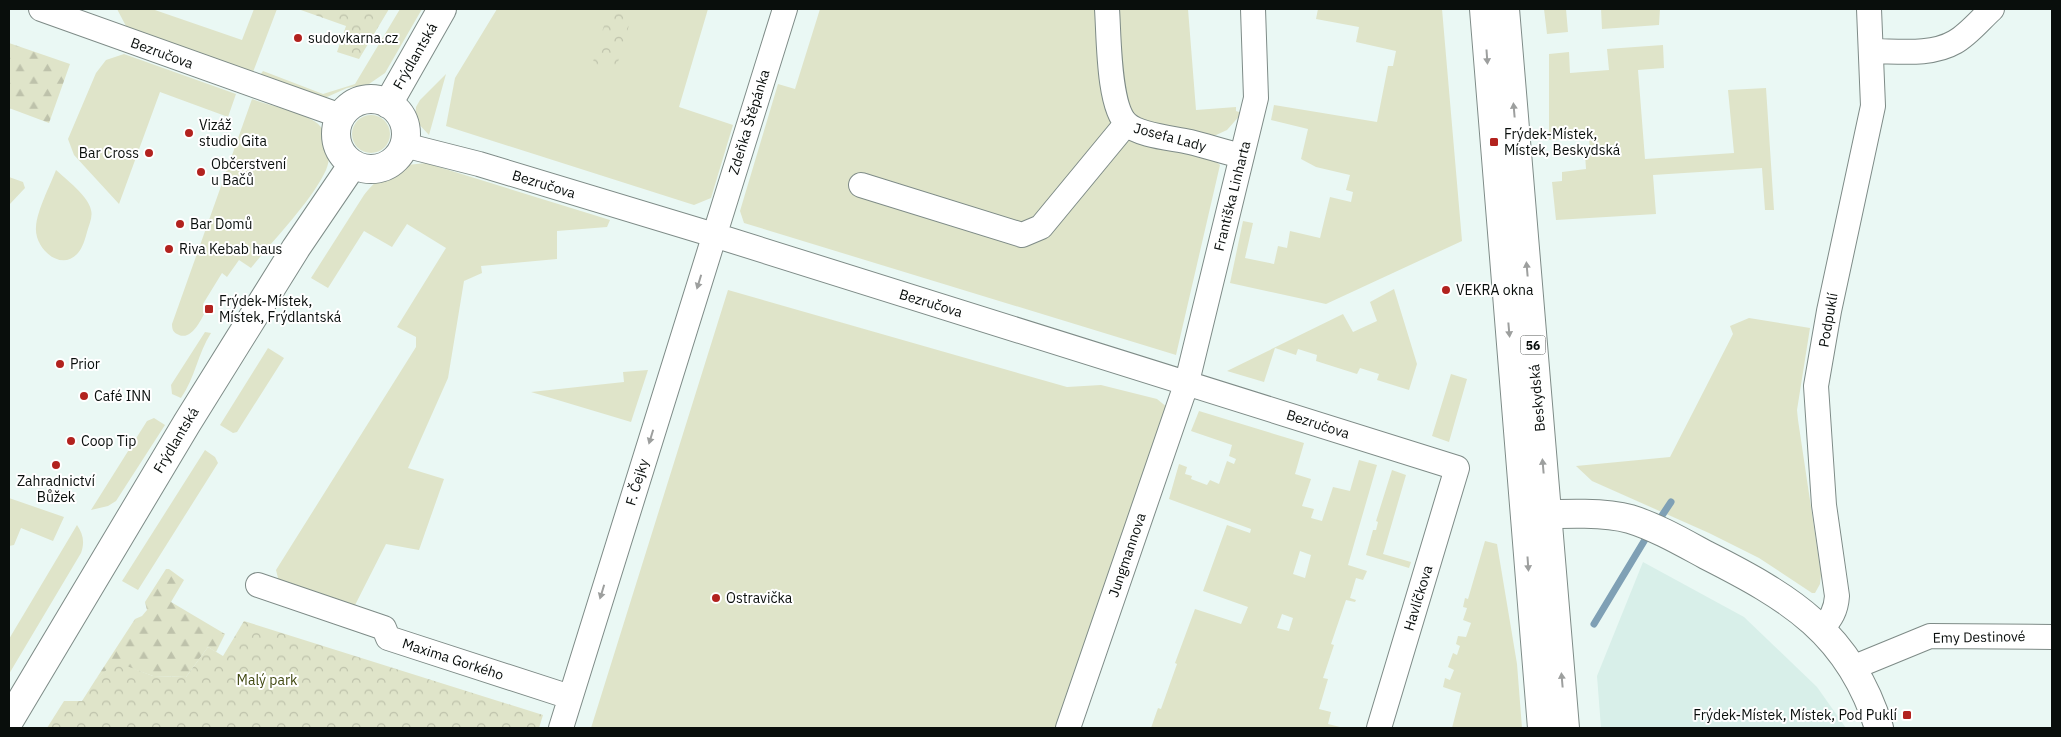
<svg xmlns="http://www.w3.org/2000/svg" width="2061" height="737" viewBox="0 0 2061 737" font-family="'IBM Plex Sans',sans-serif">
<defs>
<pattern id="forest-firs" width="22" height="20" patternUnits="userSpaceOnUse" patternTransform="scale(1.25)"><rect width="22" height="20" fill="#dfe4c9"/><path d="M5 1l3.5 6h-7zM16 11l3.5 6h-7z" fill="#bec2ab"/></pattern>
<pattern id="park-crowns" width="20" height="18" patternUnits="userSpaceOnUse" patternTransform="scale(1.25)"><rect width="20" height="18" fill="#dfe4c9"/><path d="M2 6a3 3 0 1 1 6 0M12 15a3 3 0 1 1 6 0" fill="none" stroke="#bec2ab"/></pattern>
</defs>
<rect width="100%" height="100%" fill="#eaf8f4"/>
<path fill="#d8efe9" d="M1643,562L1744,617L1817,687L1846,728H1601L1597,676Z"/>
<path fill="#dfe4c9" fill-rule="evenodd" d="M117,9H152L242,40L254,9H277L253,72L127,28Z
M400,9H422L385,73L369,84L347,88L327,97H322L260,75L263,71L323,94L352,85L355,84Z
M497,9H708L679,107L733,125L711,198L694,205L446,126L455,78Z
M820,9H1188L1196,110L1236,107V111L1242,113L1227,130L1214,136L1210,157L1220,165L1176,355L744,223L740,211L778,84L795,89Z
M1318,9H1442L1462,241L1326,304L1230,283L1243,221L1253,223L1245,258L1274,264L1278,246L1287,248L1290,231L1320,238L1330,197L1351,202L1353,192L1346,190L1350,175L1316,167L1301,159L1308,129L1271,120L1274,105L1377,122L1388,66H1393L1396,51L1356,42L1359,27L1316,19Z
M1544,9H1566L1568,32L1547,34Z
M1601,9H1660L1659,25L1602,29Z
M1663,45L1664,68L1638,70L1645,159L1734,153L1728,90L1766,88L1774,210H1765L1762,168L1653,175L1656,214L1556,220L1552,182L1562,181V172L1586,169L1585,154L1590,153L1589,137L1549,140V54L1569,52L1570,73L1609,70L1607,49Z
M124,54L236,94L228,117L160,92L119,204L74,155L68,139L96,73L106,60Z
M446,74L429,135L415,120L416,107L420,100Z
M252,99C271,106 297,111 314,121C329,130 333,154 326,170C312,201 273,240 251,268L239,260L227,277L222,273L203,304L208,307C202,317 192,343 177,334C173,332 172,329 172,324Z
M352 134a19 19 0 1 1 38 0a19 19 0 1 1-38 0Z
M426,163L610,220L607,227L557,231V259L481,266L482,273L464,281L448,378L408,468L444,479L419,550L386,544L352,611L279,582L276,570L416,347V337L397,327L446,248L407,224L392,247L364,231L328,288L311,278L364,195C368,190 373,183 379,181C390,176 400,177 407,165Z
M56,170C66,179 89,197 91,210C93,217 89,225 87,232C85,239 83,247 78,253C61,273 34,248 36,227C37,210 50,186 56,170Z
M9,177L23,182L25,188L9,205Z
M1394,289L1417,364L1409,390L1377,380L1379,374L1360,368L1357,374L1316,361L1317,355L1298,349L1296,355L1275,348L1264,382L1227,371L1343,314L1353,332L1377,321L1370,302Z
M728,290L1067,387L1101,385L1157,399L1168,408L1058,728H591Z
M1749,318L1810,328L1797,410L1798,420L1821,574L1820,584L1815,593H1812L1759,558L1709,533L1592,481L1576,466L1670,457L1733,334L1730,326Z
M205,332L211,333C198,353 195,378 181,398L172,394L171,385Z
M268,348L284,358L237,432L233,433L220,425Z
M648,370L631,422L531,392L624,382L623,372Z
M1451,374L1467,379L1449,442L1432,436Z
M1199,411L1304,443L1295,474L1311,479L1302,506L1314,509L1311,518L1322,521L1333,487L1350,491L1359,460L1377,465L1348,565L1367,571L1363,580L1356,578L1350,598L1356,600L1355,602L1346,600L1331,644L1334,645L1323,678L1328,679L1319,709L1331,712L1328,724L1344,728H1151L1158,708L1161,709L1177,664L1175,663L1195,609L1241,624L1248,607L1203,591L1227,525L1250,533L1251,529L1169,499L1179,464L1187,467L1185,474L1192,476L1191,479L1207,485L1210,480L1219,484L1227,461L1234,464L1236,459L1229,456L1232,445L1191,431ZM1300,551L1311,555L1305,578L1293,574ZM1282,614L1293,618L1289,631L1277,628Z
M154,418L165,425L116,501L108,506L91,510L147,421Z
M205,450L215,457L218,463L138,590L122,581Z
M1392,470L1406,475L1383,554L1411,562L1409,568L1366,555L1373,530H1376L1378,522L1376,521Z
M9,498L64,517L53,541L21,528L14,545L9,546Z
M77,525C83,534 85,542 81,553L9,674V639Z
M1485,541L1497,544L1517,664L1522,728H1452L1461,693L1443,687L1445,678L1450,680L1454,670L1448,667L1453,653L1457,655L1460,646L1456,644L1458,636L1466,637L1471,623L1463,620L1467,608L1463,607L1465,598L1468,599Z"/>
<path fill="url(#forest-firs)" d="M9,43L70,64L49,123L9,108Z
M166,569H169L184,580L171,602L225,634L216,652L208,647L186,677L153,676L116,663L96,679L135,619L142,616L147,610L145,602Z"/>
<path fill="url(#park-crowns)" d="M298,9H389L359,59L337,52L346,26Z
M609,9H622L633,12L615,72L592,65Z
M244,621L543,715L539,728H47L64,701H82L96,679L116,662L153,676L186,677L208,647L223,656Z"/>
<g fill="none" stroke-linecap="round" stroke-linejoin="round">
<path stroke="#7fa0b5" stroke-width="7" d="M1657,523L1671,502
M1594,624L1649,533"/>
<g stroke="#7e8b87" stroke-width="26">
<path id="minor" d="M41,9L341,116
M1107,9C1109,35 1108,107 1127,124C1140,136 1173,138 1190,142C1207,146 1224,152 1242,156
M1871,51C1898,51 1931,56 1955,42C1968,35 1981,19 1992,9
M404,145L479,164L714,235L1457,468L1379,728
M861,185L1022,235L1041,227L1126,124
M258,585L384,628L388,638L570,697
M1822,629C1831,618 1836,611 1837,596L1824,505L1816,386L1829,311L1873,106L1869,9
M1852,668L1930,636L2052,637
M561,728L785,9
M1068,728L1187,382L1256,98L1253,9"/>
</g>
<g stroke="#7e8b87" stroke-width="30">
<path id="tertiary" d="M336 134a35 35 0 1 1 70 0a35 35 0 1 1-70 0Z
M388,104L442,9
M1525,515C1555,514 1602,511 1630,519C1656,527 1682,542 1706,555C1789,597 1850,633 1879,728
M9,721L187,423L296,248L353,164"/>
</g>
<g stroke="#7e8b87" stroke-width="30">
<path id="primary" d="M1484,9L1542,728
M1505,9L1565,728"/>
</g>
<use href="#minor" stroke="#fff" stroke-width="24"/>
<use href="#tertiary" stroke="#fff" stroke-width="28"/>
<use href="#primary" stroke="#fff" stroke-width="28"/>
</g>
<defs><path id="oneway-solid" d="M-6-.8H1V-3.2L6.5 0L1 3.2V.8H-6Z" transform="scale(1.25)"/></defs>
<g fill="#9d9f9e">
<use href="#oneway-solid" transform="translate(1487 57) rotate(86)"/>
<use href="#oneway-solid" transform="translate(1514 110) rotate(-95)"/>
<use href="#oneway-solid" transform="translate(1527 269) rotate(-95)"/>
<use href="#oneway-solid" transform="translate(699 282) rotate(107)"/>
<use href="#oneway-solid" transform="translate(1509 330) rotate(85)"/>
<use href="#oneway-solid" transform="translate(651 437) rotate(107)"/>
<use href="#oneway-solid" transform="translate(1543 466) rotate(-95)"/>
<use href="#oneway-solid" transform="translate(1528 564) rotate(86)"/>
<use href="#oneway-solid" transform="translate(602 592) rotate(107)"/>
<use href="#oneway-solid" transform="translate(1562 680) rotate(-95)"/>
</g>
<g fill="#b2221e" stroke="#fff" stroke-width="2">
<circle cx="298" cy="38" r="5"/>
<circle cx="189" cy="133" r="5"/>
<rect x="1489" y="137" width="10" height="10" rx="2.5"/>
<circle cx="149" cy="153" r="5"/>
<circle cx="201" cy="172" r="5"/>
<circle cx="180" cy="224" r="5"/>
<circle cx="169" cy="249" r="5"/>
<circle cx="1446" cy="290" r="5"/>
<rect x="204" y="304" width="10" height="10" rx="2.5"/>
<circle cx="60" cy="364" r="5"/>
<circle cx="84" cy="396" r="5"/>
<circle cx="71" cy="441" r="5"/>
<circle cx="56" cy="465" r="5"/>
<circle cx="716" cy="598" r="5"/>
<rect x="1902" y="710" width="10" height="10" rx="2.5"/>
</g>
<g text-anchor="middle" dominant-baseline="central" stroke-width="4" stroke-linejoin="round" paint-order="stroke">
<rect fill="#fff" stroke="#535655" stroke-width="1" x="1520.5" y="335.5" width="25" height="19" rx="4"/>
<g font-size="12" font-weight="bold" fill="#090e0c">
<text x="1533" y="345">56</text>
</g>
<g font-size="14" fill="#090e0c" stroke="#fff" text-anchor="start">
<text x="308" y="38">sudovkarna.cz</text>
<text x="199" y="125">Vizáž<tspan x="199" dy="16">studio Gita</tspan></text>
<text x="1504" y="134">Frýdek-Místek,<tspan x="1504" dy="16">Místek, Beskydská</tspan></text>
<text x="139" y="153" text-anchor="end">Bar Cross</text>
<text x="211" y="164">Občerstvení<tspan x="211" dy="16">u Bačů</tspan></text>
<text x="190" y="224">Bar Domů</text>
<text x="179" y="249">Riva Kebab haus</text>
<text x="1456" y="290">VEKRA okna</text>
<text x="219" y="301">Frýdek-Místek,<tspan x="219" dy="16">Místek, Frýdlantská</tspan></text>
<text x="70" y="364">Prior</text>
<text x="94" y="396">Café INN</text>
<text x="81" y="441">Coop Tip</text>
<text x="56" y="481" text-anchor="middle">Zahradnictví<tspan x="56" dy="16">Bůžek</tspan></text>
<text x="726" y="598">Ostravička</text>
<text x="1897" y="715" text-anchor="end">Frýdek-Místek, Místek, Pod Puklí</text>
</g>
<g font-size="14" fill="#090e0c" stroke="#fff">
<text transform="translate(162 53) rotate(20)">Bezručova</text>
<text transform="translate(415 56) rotate(-60)">Frýdlantská</text>
<text transform="translate(749 122) rotate(-73)">Zdeňka Štěpánka</text>
<text transform="translate(1170 137) rotate(15)">Josefa Lady</text>
<text transform="translate(544 184) rotate(17)">Bezručova</text>
<text transform="translate(1232 196) rotate(-76)">Františka Linharta</text>
<text transform="translate(931 303) rotate(17)">Bezručova</text>
<text transform="translate(1828 320) rotate(-80)">Podpuklí</text>
<text transform="translate(1537 398) rotate(-95)">Beskydská</text>
<text transform="translate(1318 424) rotate(18)">Bezručova</text>
<text transform="translate(176 440) rotate(-59)">Frýdlantská</text>
<text transform="translate(637 482) rotate(-73)">F. Čejky</text>
<text transform="translate(1127 555) rotate(-71)">Jungmannova</text>
<text transform="translate(1418 598) rotate(-73)">Havlíčkova</text>
<text transform="translate(1979 637) rotate(-1)">Emy Destinové</text>
<text transform="translate(453 659) rotate(18)">Maxima Gorkého</text>
</g>
<g font-size="14" fill="#414911" stroke="#fff">
<text x="267" y="680">Malý park</text>
</g>
</g>
<rect width="2061" height="737" fill="none" stroke="#090e0c" stroke-width="20"/>
</svg>
